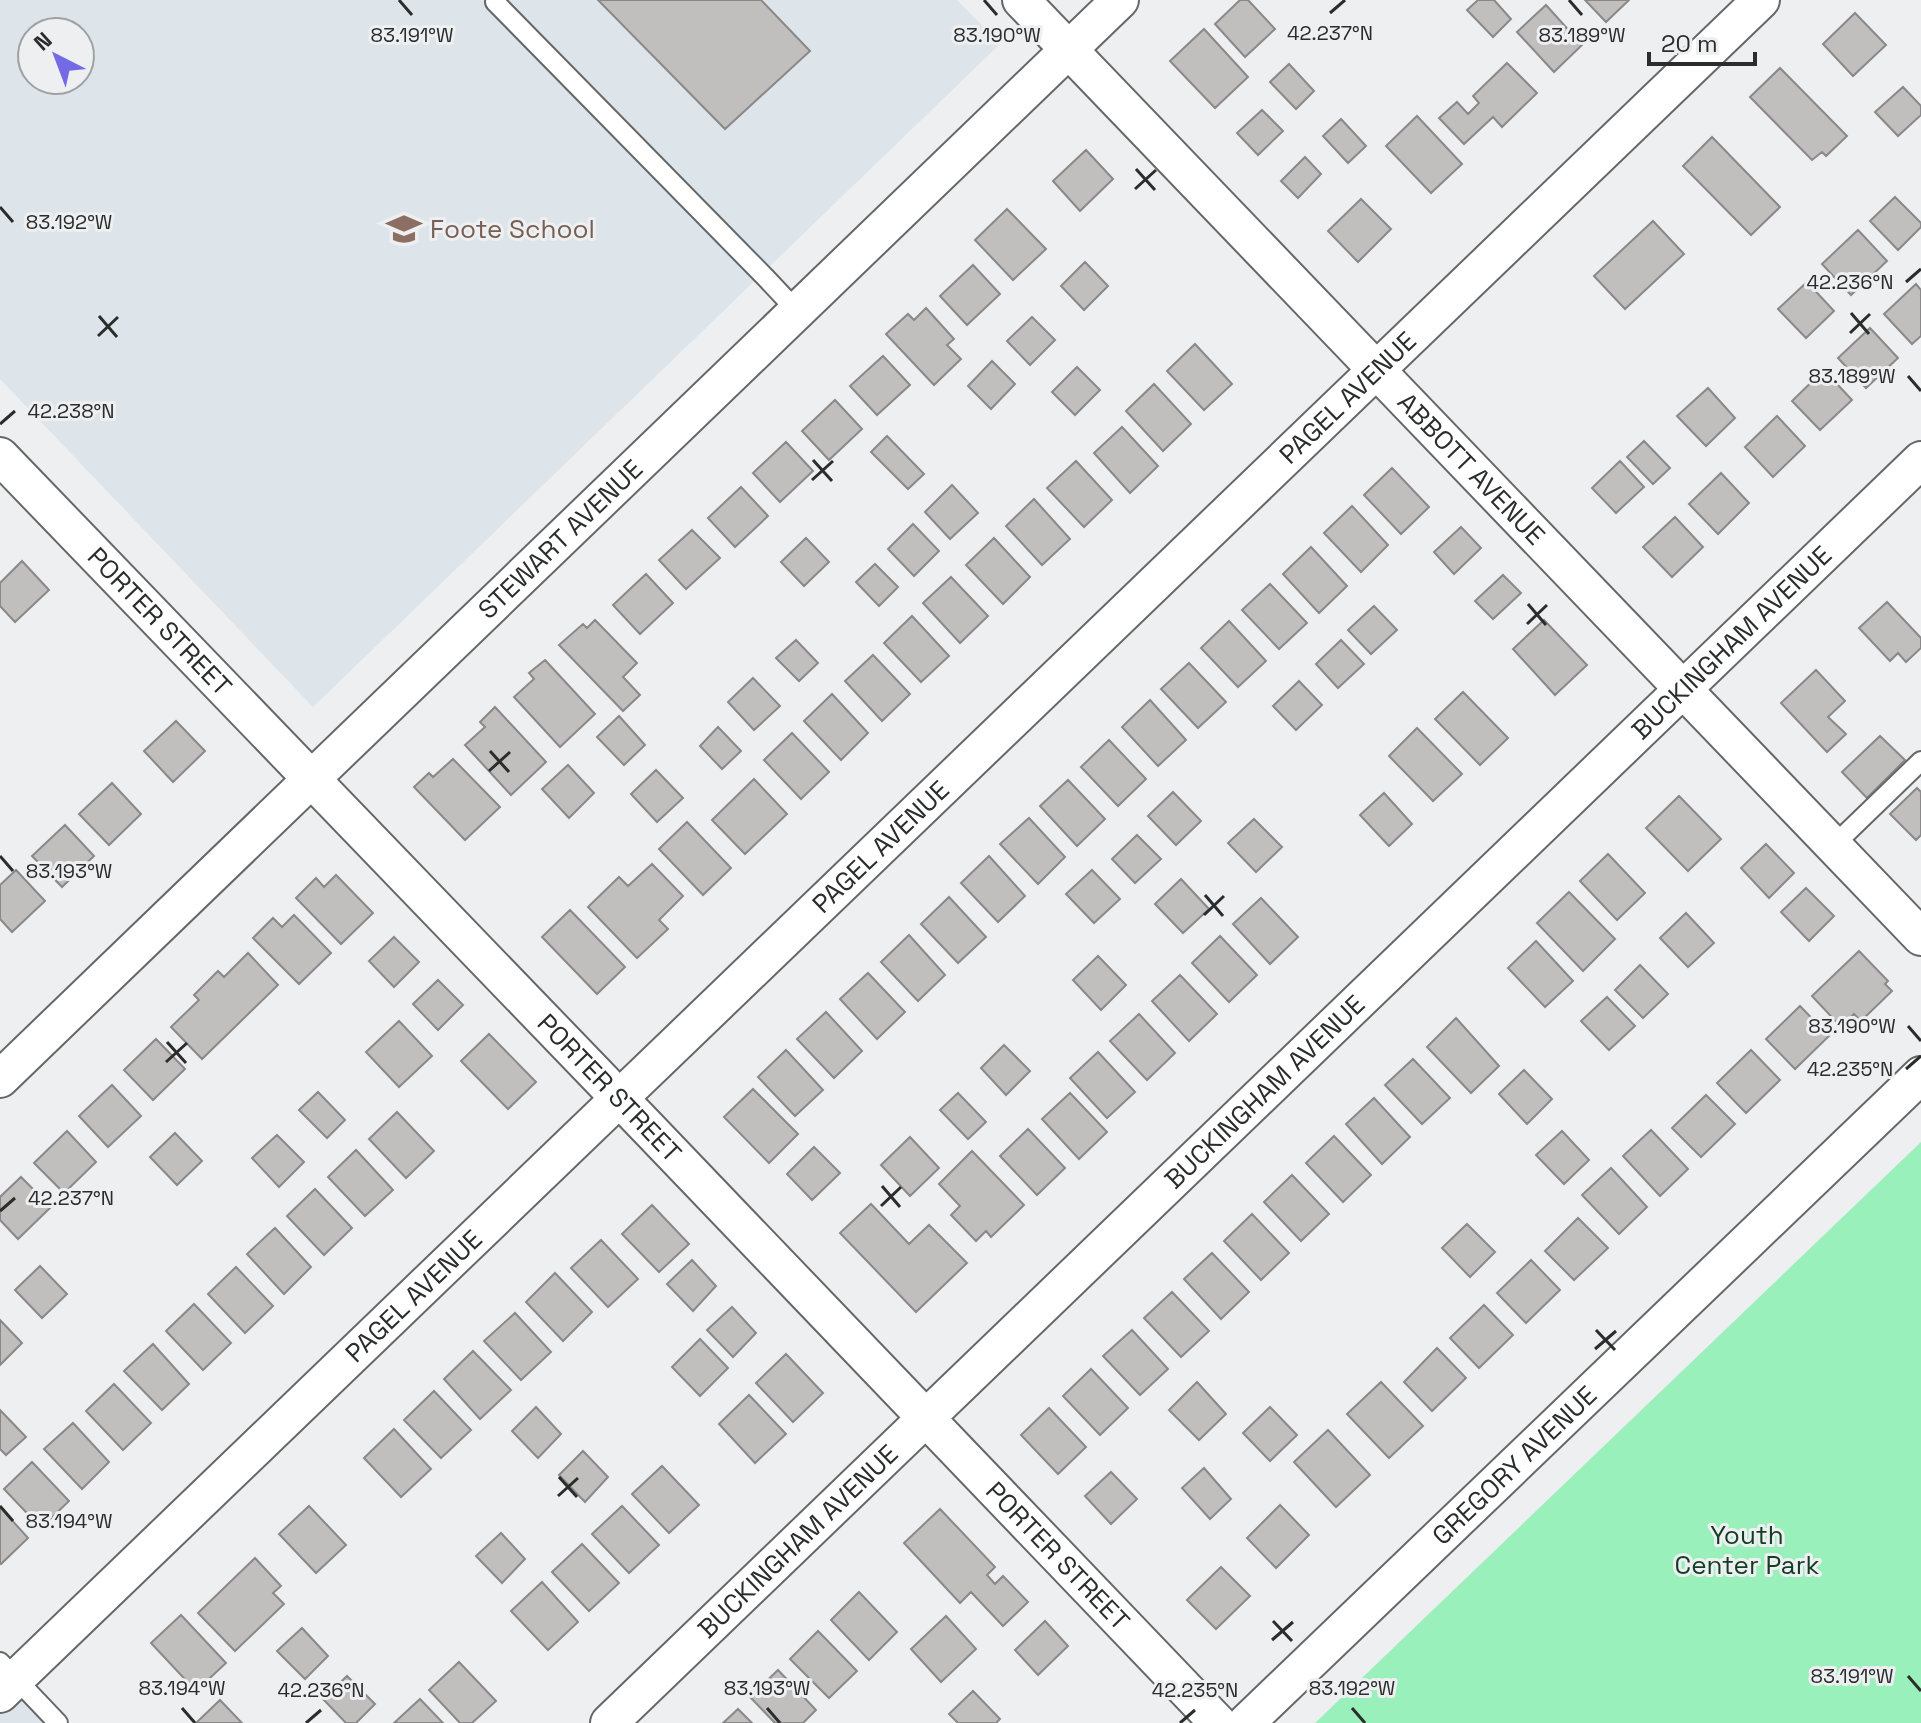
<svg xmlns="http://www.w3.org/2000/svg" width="1921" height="1723" viewBox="0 0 1921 1723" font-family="'Space Grotesk',sans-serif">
<rect width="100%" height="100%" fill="#edeff0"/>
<path fill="#dde5eb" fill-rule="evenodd" d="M0,0H957L1000,44L313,707L0,379ZM32,32H80V80H32Z
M0,1662L58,1723H0Z"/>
<path fill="#9af0ba" d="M1921,1142V1723H1315Z"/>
<path fill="#c1bebe" stroke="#8a8888" stroke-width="2" d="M598,0H761L810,51L725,129Z
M1240,0H1248L1275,29L1245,57L1215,24Z
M1478,0H1494L1511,19L1493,37L1467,10Z
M1585,0H1629L1606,22Z
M1546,5L1582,45L1554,72L1517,32Z
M1855,13L1886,45L1853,76L1823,44Z
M1204,29L1248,77L1215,108L1170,61Z
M1507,63L1537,93L1502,127L1493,117L1464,144L1439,118L1457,102L1468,114L1479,103L1473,96Z
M1289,64L1314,91L1296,109L1270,82Z
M1780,68L1847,136L1826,156L1822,152L1812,160L1750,97Z
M1903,87L1921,106V115L1898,136L1875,112Z
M1262,110L1283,131L1258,155L1237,133Z
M1417,116L1462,164L1431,193L1386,146Z
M1341,119L1366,146L1348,163L1323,136Z
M1712,137L1780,207L1751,235L1683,166Z
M1086,150L1113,179L1080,211L1053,181Z
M1305,157L1321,174L1298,198L1281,181Z
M1895,197L1921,223V227L1898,250L1870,221Z
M1361,199L1391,229L1358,262L1328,231Z
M1007,209L1046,249L1013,280L975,240Z
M1653,221L1684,254L1625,309L1594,276Z
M1858,230L1887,261L1851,295L1822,264Z
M1085,262L1108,286L1084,310L1061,286Z
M973,265L1000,294L967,325L940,296Z
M1807,282L1834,311L1806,338L1778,309Z
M1916,284L1921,290V336L1912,344L1884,314Z
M926,308L954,339L947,345L961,359L934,385L886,334L908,314L914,320Z
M1032,317L1055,340L1030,365L1007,341Z
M1870,328L1898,358L1866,388L1838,358Z
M1195,344L1232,384L1204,410L1167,371Z
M883,356L910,385L877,415L850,386Z
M992,361L1015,384L991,409L968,386Z
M1077,367L1100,390L1075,415L1052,392Z
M1824,370L1852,400L1820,430L1792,401Z
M1154,384L1191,424L1163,451L1126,411Z
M1708,388L1735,418L1706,446L1677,416Z
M835,400L862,429L829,460L802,431Z
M1777,416L1805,446L1773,477L1745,447Z
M1122,427L1158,466L1130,493L1094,453Z
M887,436L924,474L908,489L871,452Z
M1644,441L1670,468L1653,484L1627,457Z
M786,442L813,471L780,502L753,473Z
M1076,461L1112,500L1084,527L1047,488Z
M1620,461L1644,487L1616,513L1592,488Z
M1392,468L1429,507L1401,534L1364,495Z
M1721,473L1749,503L1718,534L1689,504Z
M952,485L978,513L950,539L925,512Z
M741,487L768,516L735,547L708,518Z
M1034,499L1070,539L1042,565L1006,526Z
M1352,506L1388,545L1361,572L1324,533Z
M1675,517L1703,547L1672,577L1643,547Z
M913,524L939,551L914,576L888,549Z
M1461,527L1481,548L1454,574L1434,552Z
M692,530L720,558L686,589L659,560Z
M806,538L829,562L804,586L781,562Z
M994,538L1030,577L1003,604L966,565Z
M1311,547L1347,586L1319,613L1283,574Z
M22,561L49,590L15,622L0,606V583Z
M875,564L898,587L879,606L856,582Z
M646,574L673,603L640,634L613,605Z
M1503,575L1521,593L1493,619L1475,601Z
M951,577L988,616L960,643L923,603Z
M1270,584L1307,623L1279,649L1242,610Z
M1887,602L1921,638V648L1906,662L1898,653L1890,661L1859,628Z
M1374,606L1397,630L1371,654L1348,630Z
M912,616L949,656L921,682L884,643Z
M595,620L637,663L623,677L640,695L623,711L559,645L583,624L587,628Z
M1544,620L1587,665L1555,695L1513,649Z
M1229,621L1266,661L1238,687L1201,648Z
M796,640L818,663L799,681L776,658Z
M1341,640L1364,664L1338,688L1316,664Z
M873,655L910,694L882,721L845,681Z
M545,660L595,714L560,747L514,697L534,679L529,673Z
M1189,663L1226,702L1198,728L1161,689Z
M1816,670L1845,701L1828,717L1846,734L1827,752L1781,703Z
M753,678L780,706L754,730L728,702Z
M1299,681L1322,705L1296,730L1273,706Z
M1463,692L1508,738L1480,765L1435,719Z
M832,694L868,733L841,760L804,721Z
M1150,700L1186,740L1158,766L1122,727Z
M495,707L546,762L511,795L465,745L485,727L480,722Z
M619,716L645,745L624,765L597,737Z
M176,721L205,751L173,782L144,751Z
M718,727L741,751L722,769L700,746Z
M1417,728L1462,774L1433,801L1389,756Z
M792,733L829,772L801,799L764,760Z
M1880,736L1905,760L1867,798L1842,772Z
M1109,740L1146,779L1118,806L1081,767Z
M453,759L500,807L465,840L414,787L429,773L433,777Z
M568,765L594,793L569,818L542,789Z
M656,770L683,798L657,822L631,794Z
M754,779L787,814L745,854L712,820Z
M1068,780L1105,819L1077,846L1040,806Z
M112,783L141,814L109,845L79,814Z
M1917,788L1921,792V835L1916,840L1890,814Z
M1173,792L1201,821L1176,845L1148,816Z
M1384,793L1412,824L1389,846L1360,815Z
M1679,796L1721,839L1688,871L1646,828Z
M1029,818L1065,857L1038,884L1000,844Z
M1254,819L1282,847L1256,872L1228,843Z
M687,822L731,868L703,895L659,849Z
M65,825L94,856L62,887L32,856Z
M1137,835L1161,859L1135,883L1112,859Z
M1766,844L1794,873L1769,898L1741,868Z
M1608,854L1645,893L1617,920L1580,881Z
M989,856L1025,896L998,922L961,883Z
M652,864L683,896L659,920L668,929L637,958L588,907L619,877L628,886Z
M16,870L45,901L12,932L0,919V885Z
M1092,870L1120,899L1094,923L1066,894Z
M336,875L373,913L341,944L296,898L316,878L324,887Z
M1181,879L1209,909L1183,933L1155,904Z
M1806,888L1834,916L1809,941L1781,912Z
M1569,892L1615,939L1583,971L1537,923Z
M949,897L986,937L958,963L921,924Z
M1261,898L1298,937L1270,964L1233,924Z
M570,910L625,967L597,994L542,937Z
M1686,913L1714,943L1688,967L1660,938Z
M294,915L331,953L299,984L253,938L273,918L282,927Z
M909,935L945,975L918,1001L881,962Z
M1220,936L1257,975L1229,1002L1192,963Z
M394,937L419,962L394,987L369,961Z
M1536,941L1573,981L1545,1007L1508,968Z
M1859,951L1888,981L1885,984L1892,991L1861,1021L1854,1014L1841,1027L1812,996Z
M248,953L278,985L202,1059L171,1027L199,1000L194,995L218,971L224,977Z
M1098,956L1126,985L1101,1010L1073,980Z
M1640,965L1668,994L1643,1018L1615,990Z
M868,973L905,1012L877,1039L840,999Z
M1180,975L1217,1014L1189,1041L1152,1001Z
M438,980L463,1005L438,1030L413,1004Z
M1607,997L1635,1026L1609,1050L1581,1021Z
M1800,1006L1829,1036L1795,1069L1766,1039Z
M826,1012L862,1051L834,1078L797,1039Z
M1139,1014L1175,1053L1147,1080L1110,1041Z
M1456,1018L1499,1066L1471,1093L1427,1047Z
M399,1021L432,1056L399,1087L366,1052Z
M489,1034L536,1082L508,1109L461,1061Z
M156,1039L185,1069L153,1100L124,1070Z
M1004,1045L1030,1071L1006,1095L981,1068Z
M786,1050L823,1090L795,1116L758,1077Z
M1751,1050L1780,1080L1746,1113L1717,1083Z
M1098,1052L1135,1092L1107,1118L1070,1078Z
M1413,1059L1450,1098L1422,1124L1385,1085Z
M1524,1070L1552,1099L1527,1124L1499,1094Z
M112,1085L141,1116L108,1147L79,1116Z
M753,1089L798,1134L769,1163L724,1117Z
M318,1092L345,1120L327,1138L299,1110Z
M958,1093L986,1122L968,1139L940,1110Z
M1070,1093L1107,1132L1079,1159L1042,1119Z
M1706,1095L1735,1124L1701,1157L1672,1128Z
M1374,1098L1410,1137L1382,1164L1346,1124Z
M397,1112L434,1151L406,1178L369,1139Z
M1028,1129L1065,1168L1037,1195L1000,1156Z
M1651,1130L1688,1169L1660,1196L1623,1156Z
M67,1131L96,1162L64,1193L34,1163Z
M1562,1131L1589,1160L1564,1184L1536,1155Z
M175,1133L202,1161L177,1185L150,1157Z
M277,1135L304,1162L279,1187L252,1158Z
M1334,1136L1371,1175L1343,1202L1306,1163Z
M910,1137L939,1168L910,1196L881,1165Z
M814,1147L840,1173L812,1200L787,1174Z
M356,1150L393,1190L365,1216L328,1177Z
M972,1151L1024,1205L991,1237L986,1231L976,1241L951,1215L960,1206L939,1184Z
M1611,1168L1647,1207L1619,1234L1582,1195Z
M1292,1175L1329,1214L1301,1241L1264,1202Z
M21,1177L51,1207L18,1239L0,1220V1197Z
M315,1189L352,1228L324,1255L287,1216Z
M871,1204L909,1244L929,1225L967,1263L916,1312L840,1233Z
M652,1205L689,1244L659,1272L622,1234Z
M1252,1214L1289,1253L1261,1280L1224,1241Z
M1578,1218L1608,1248L1574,1280L1545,1251Z
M1467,1224L1495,1252L1470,1277L1442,1248Z
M275,1228L311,1267L284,1294L247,1254Z
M601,1240L638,1279L608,1307L571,1268Z
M1212,1253L1249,1292L1221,1319L1184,1279Z
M692,1260L716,1286L693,1311L667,1284Z
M1531,1260L1560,1290L1526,1323L1497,1293Z
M40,1266L67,1294L42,1318L15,1290Z
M236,1267L273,1306L245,1333L208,1294Z
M555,1273L592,1312L563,1341L526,1302Z
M1172,1292L1209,1331L1181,1357L1144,1318Z
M194,1304L231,1343L203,1370L166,1331Z
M1484,1305L1513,1335L1479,1368L1450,1338Z
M732,1307L756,1333L733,1357L707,1330Z
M515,1313L551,1352L521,1380L484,1341Z
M0,1320L22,1343L0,1365Z
M1132,1330L1168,1369L1140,1395L1103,1356Z
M700,1339L728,1368L700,1396L672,1367Z
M153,1344L189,1384L162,1410L124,1371Z
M1437,1348L1466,1378L1432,1411L1404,1382Z
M473,1351L511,1390L480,1419L444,1379Z
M786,1354L823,1393L793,1422L756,1383Z
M1091,1369L1128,1408L1100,1435L1063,1396Z
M1197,1382L1226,1414L1199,1440L1169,1410Z
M1381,1382L1423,1426L1389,1458L1347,1414Z
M114,1384L151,1423L123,1450L86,1411Z
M434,1391L471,1430L441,1458L404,1420Z
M749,1395L786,1434L755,1463L719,1424Z
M536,1407L561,1434L538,1458L512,1431Z
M1270,1407L1297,1435L1270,1461L1243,1433Z
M1049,1408L1086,1447L1058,1474L1021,1435Z
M0,1410L26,1437L6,1455L0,1449Z
M73,1423L109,1462L82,1489L44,1449Z
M394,1429L431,1469L401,1497L364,1458Z
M1328,1430L1370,1475L1336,1507L1294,1462Z
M583,1451L608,1477L585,1502L559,1475Z
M32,1462L69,1501L41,1528L4,1489Z
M662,1466L699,1505L669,1533L632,1494Z
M1204,1468L1231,1499L1210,1519L1182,1488Z
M1111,1472L1137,1499L1111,1524L1085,1496Z
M1280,1505L1309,1535L1276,1568L1247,1538Z
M309,1506L346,1545L316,1573L279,1534Z
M622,1506L659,1545L629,1573L592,1534Z
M0,1507L28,1538L1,1564L0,1563Z
M940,1509L995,1567L987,1575L995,1584L1003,1576L1028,1602L1003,1626L971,1592L960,1603L904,1543Z
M501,1533L525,1559L502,1583L476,1556Z
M582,1544L619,1583L589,1611L552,1572Z
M255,1558L281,1586L273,1593L284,1604L235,1651L198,1613Z
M1221,1567L1250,1596L1216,1629L1187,1600Z
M542,1582L578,1622L548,1650L511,1611Z
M859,1592L897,1632L869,1660L831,1620Z
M181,1615L226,1663L196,1691L151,1643Z
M946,1616L976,1649L941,1682L911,1649Z
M1045,1621L1068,1646L1038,1675L1015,1650Z
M302,1628L328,1656L305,1679L277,1651Z
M818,1631L857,1671L829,1698L790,1659Z
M459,1662L496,1701L472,1723H460L429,1690Z
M778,1670L816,1710L803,1723H775L750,1697Z
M347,1676L375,1704L356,1723H346L323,1699Z
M973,1691L1000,1719L996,1723H958L949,1714Z
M420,1699L443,1723H394Z
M220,1700L242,1723H196Z
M738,1709L752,1723H723Z"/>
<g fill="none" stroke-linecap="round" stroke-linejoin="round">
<g stroke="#656768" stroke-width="22">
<path id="lane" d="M495,2L766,278L797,311
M1833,846L1921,761
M0,1662L58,1723"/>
</g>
<g stroke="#656768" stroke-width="40">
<g id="street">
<path id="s1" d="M1021,0L1921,937"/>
<path id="s2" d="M0,456L646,1126L1218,1723"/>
<path id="s3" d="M0,1079L1120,0"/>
<path id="s4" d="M0,1694L1761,0"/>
<path id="s5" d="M609,1723L1921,460"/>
<path id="s6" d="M1246,1723L1921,1075"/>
</g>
</g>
<use href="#lane" stroke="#fff" stroke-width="18"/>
<use href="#street" stroke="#fff" stroke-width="36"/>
</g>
<path fill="none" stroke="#2b2c2c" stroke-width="3" d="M399,0L412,15M984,0L997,15M1569,0L1582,15M1330,13L1345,0M1136,169L1155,190M1135,189L1156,170M0,207L13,222M1906,282L1921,269M1851,313L1869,334M99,316L117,337M1850,333L1870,314M98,336L118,317M1908,376L1921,391M0,424L15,411M813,460L832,481M812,480L833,461M1528,604L1546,625M1527,624L1547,605M490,751L509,772M489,771L510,752M0,856L13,871M1205,895L1223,916M1204,915L1224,896M1908,1026L1921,1041M167,1042L186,1063M166,1062L187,1043M1906,1069L1921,1056M882,1186L900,1207M881,1206L901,1187M0,1211L15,1198M1596,1330L1615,1350M1595,1349L1616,1331M559,1477L577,1497M558,1496L578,1478M0,1506L13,1521M1273,1621L1292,1641M1272,1640L1293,1622M1908,1676L1921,1691M182,1708L195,1723M767,1708L780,1723M1352,1708L1365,1723M306,1723L321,1710M1180,1723L1195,1710"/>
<defs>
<g id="school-bare" transform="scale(2.76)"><path d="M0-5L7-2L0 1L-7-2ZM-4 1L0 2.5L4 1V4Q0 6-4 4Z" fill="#8d6e63" stroke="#edeff0" stroke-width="2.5" paint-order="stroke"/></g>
</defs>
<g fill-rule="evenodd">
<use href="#school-bare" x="404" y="229"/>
</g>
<g text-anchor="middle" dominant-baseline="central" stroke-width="6" stroke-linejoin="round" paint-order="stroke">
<g font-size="26" fill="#785e54" stroke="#edeff0" text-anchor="start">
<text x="430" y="229">Foote School</text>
</g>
<g font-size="26" fill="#2b2c2c" stroke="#edeff0">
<text stroke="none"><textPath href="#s4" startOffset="1870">PAGEL AVENUE</textPath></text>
<text stroke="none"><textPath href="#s1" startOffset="650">ABBOTT AVENUE</textPath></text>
<text stroke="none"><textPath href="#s3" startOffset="778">STEWART AVENUE</textPath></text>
<text stroke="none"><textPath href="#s2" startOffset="230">PORTER STREET</textPath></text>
<text stroke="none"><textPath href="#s5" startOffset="1558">BUCKINGHAM AVENUE</textPath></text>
<text stroke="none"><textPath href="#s4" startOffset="1222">PAGEL AVENUE</textPath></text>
<text stroke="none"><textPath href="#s2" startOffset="878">PORTER STREET</textPath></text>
<text stroke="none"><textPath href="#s5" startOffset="910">BUCKINGHAM AVENUE</textPath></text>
<text stroke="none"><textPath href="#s4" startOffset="574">PAGEL AVENUE</textPath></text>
<text stroke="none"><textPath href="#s6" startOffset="372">GREGORY AVENUE</textPath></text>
<text stroke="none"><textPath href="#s5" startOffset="262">BUCKINGHAM AVENUE</textPath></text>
<text stroke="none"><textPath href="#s2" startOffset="1526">PORTER STREET</textPath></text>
</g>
<g font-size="26" fill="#123d25" stroke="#edeff0">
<text x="1747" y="1535">Youth<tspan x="1747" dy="30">Center Park</tspan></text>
</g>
</g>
<g font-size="20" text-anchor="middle" fill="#2b2c2c" stroke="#edeff0" stroke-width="6" stroke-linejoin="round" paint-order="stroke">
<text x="1330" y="40">42.237°N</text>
<text x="412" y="42">83.191°W</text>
<text x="997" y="42">83.190°W</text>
<text x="1582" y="42">83.189°W</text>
<text x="69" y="229">83.192°W</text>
<text x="1850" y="289">42.236°N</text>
<text x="1852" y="383">83.189°W</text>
<text x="71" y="418">42.238°N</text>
<text x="69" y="878">83.193°W</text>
<text x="1852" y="1033">83.190°W</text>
<text x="1850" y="1076">42.235°N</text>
<text x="71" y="1205">42.237°N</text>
<text x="69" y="1528">83.194°W</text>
<text x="1852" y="1683">83.191°W</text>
<text x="182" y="1695">83.194°W</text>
<text x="767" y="1695">83.193°W</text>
<text x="1352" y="1695">83.192°W</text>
<text x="321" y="1697">42.236°N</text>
<text x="1195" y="1697">42.235°N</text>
</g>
<g transform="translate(56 56) rotate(318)"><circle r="38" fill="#edeff0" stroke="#9fa1a2" stroke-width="2"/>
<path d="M0-6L14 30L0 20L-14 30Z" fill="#746ae5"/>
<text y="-12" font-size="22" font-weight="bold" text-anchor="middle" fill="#2b2c2c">N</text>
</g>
<path d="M1649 52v12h106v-12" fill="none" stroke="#2b2c2c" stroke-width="4"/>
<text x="1661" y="52" font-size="24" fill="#2b2c2c" stroke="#edeff0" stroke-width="6" paint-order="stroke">20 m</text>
</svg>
